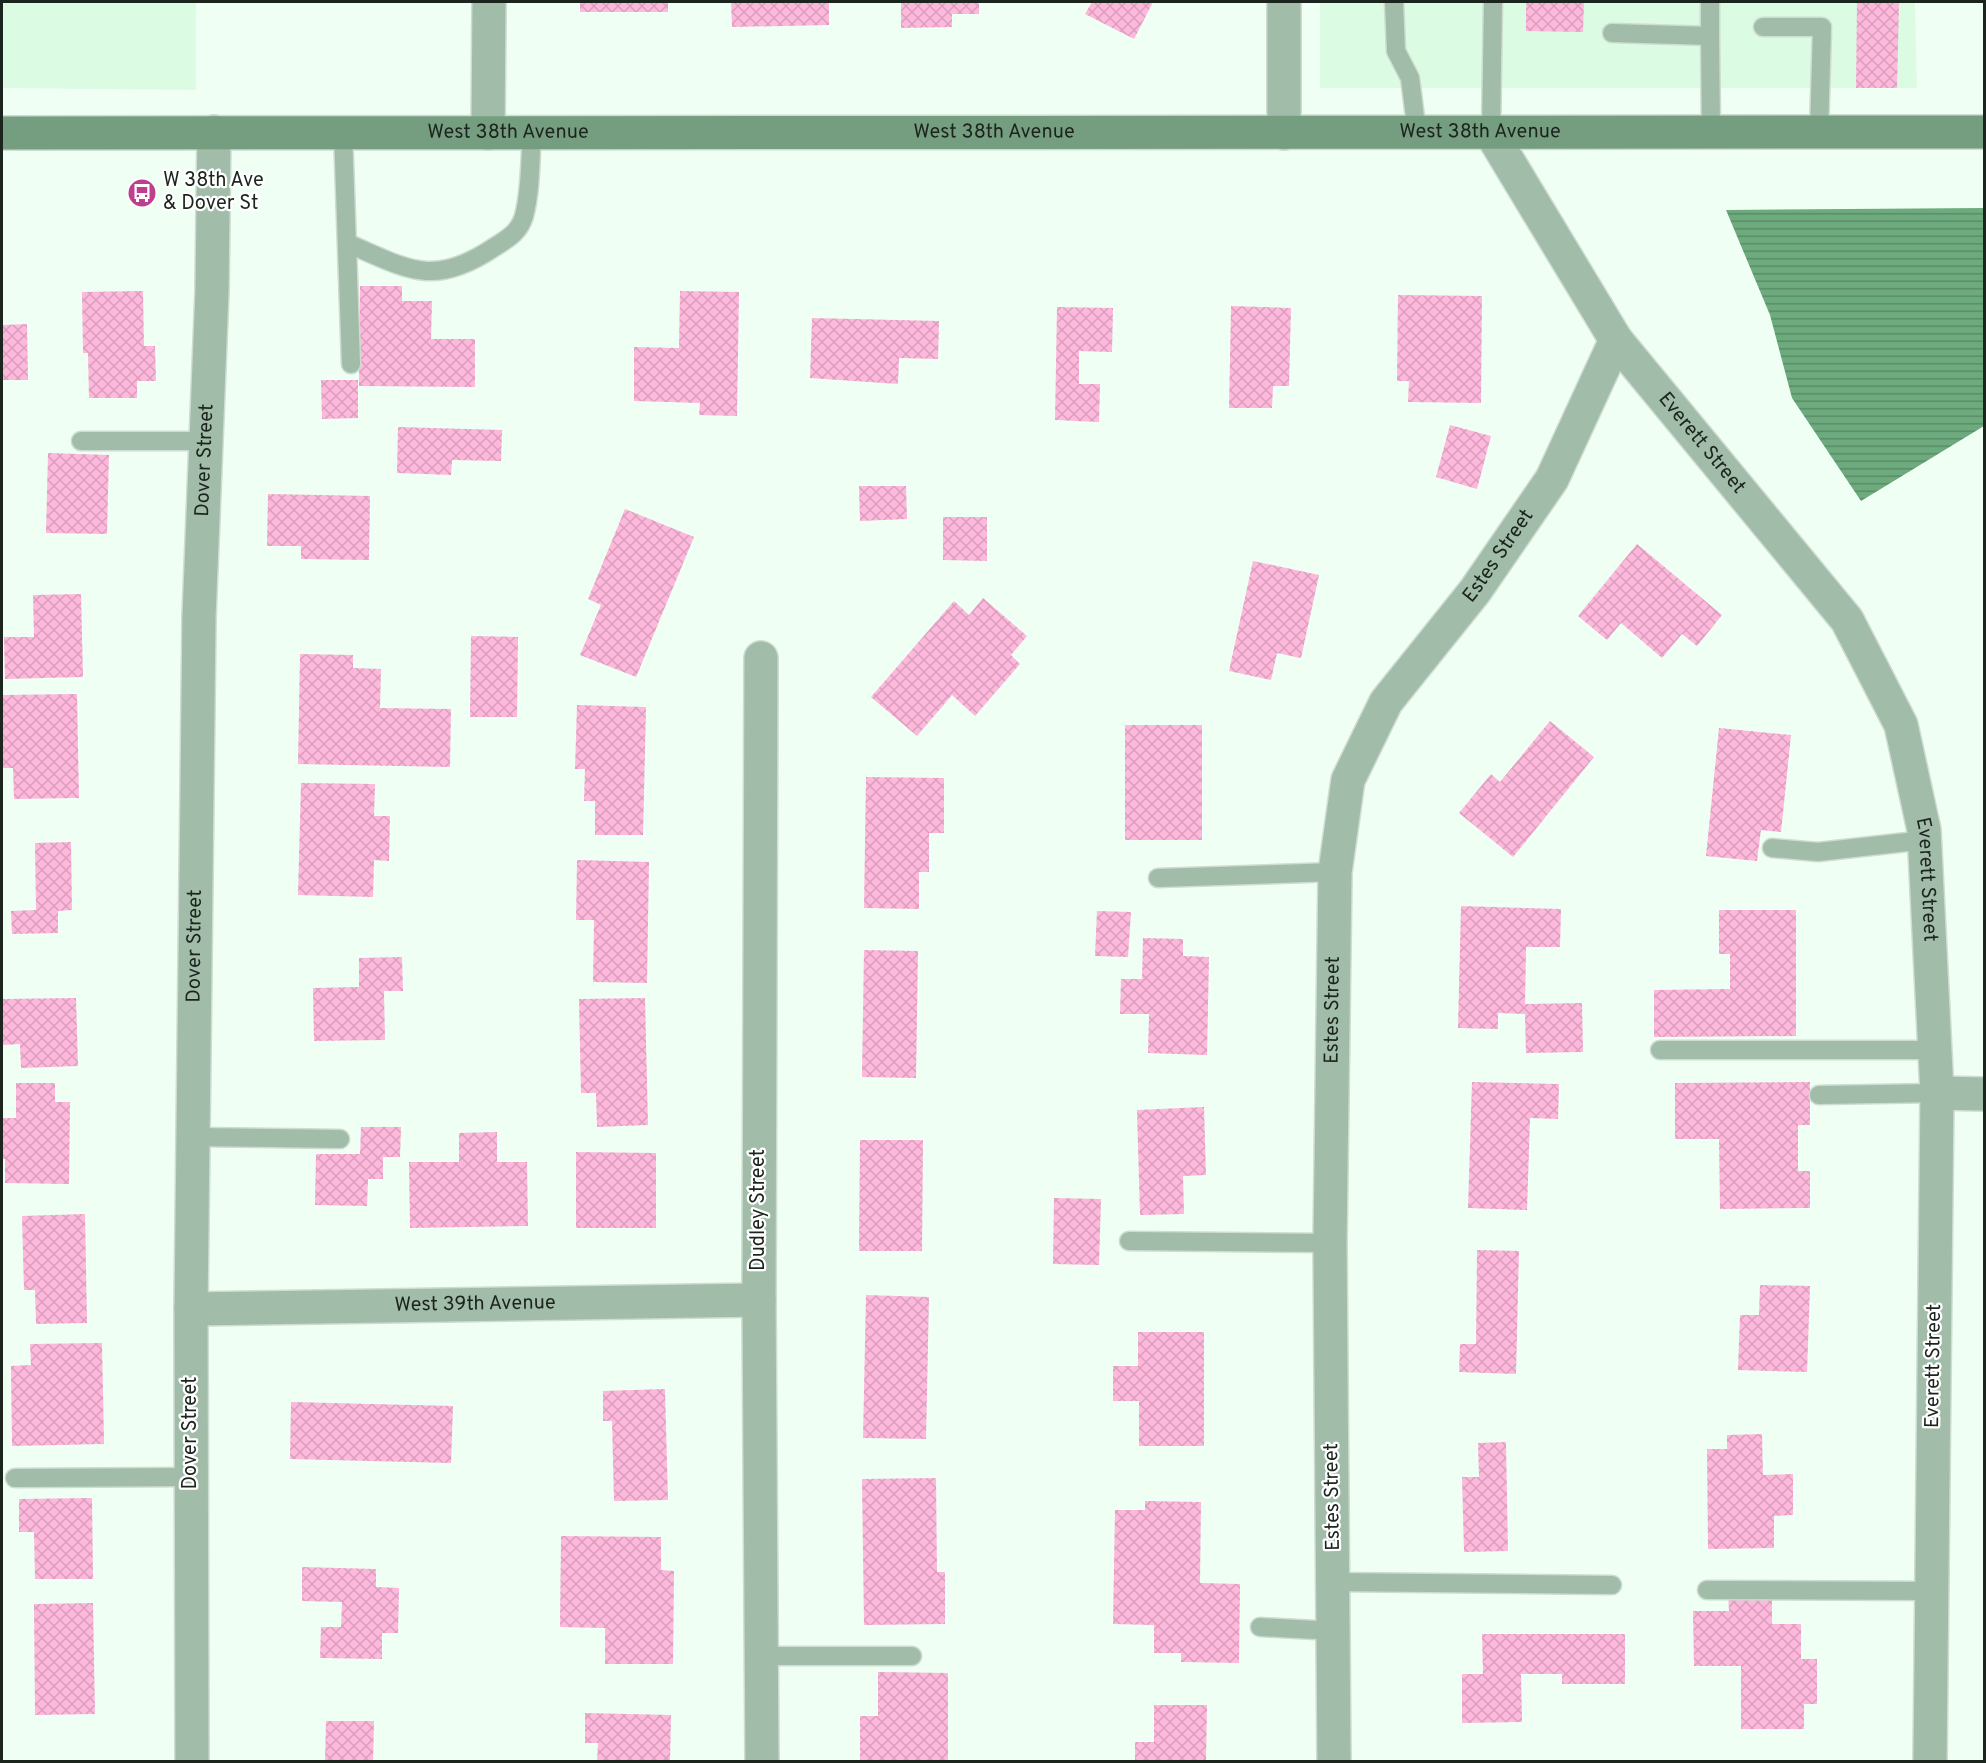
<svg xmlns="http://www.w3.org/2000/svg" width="1986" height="1763" viewBox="0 0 1986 1763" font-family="Overpass,sans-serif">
<defs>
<pattern id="water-rules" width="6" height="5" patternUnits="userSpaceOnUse" patternTransform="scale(1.5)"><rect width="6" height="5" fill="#6dab7e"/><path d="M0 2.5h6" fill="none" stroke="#598b67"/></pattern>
<pattern id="building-cross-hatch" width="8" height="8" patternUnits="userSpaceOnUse" patternTransform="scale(1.5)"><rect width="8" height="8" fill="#fdb8dc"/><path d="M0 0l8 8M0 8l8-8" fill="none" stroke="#d89ebc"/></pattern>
</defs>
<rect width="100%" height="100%" fill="#f0fff3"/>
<path fill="#dcfbe3" d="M2,2H196V90L2,88Z
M1320,2H1915L1917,88H1320Z"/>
<path fill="url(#water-rules)" d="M1984,208V426L1861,501L1792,398L1770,315L1726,210Z"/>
<path fill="url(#building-cross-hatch)" d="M580,2H668V12H580Z
M731,2H829V25L732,27Z
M901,2H979V14H952V27L901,28Z
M1092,2H1153L1134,39L1085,14Z
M1526,2H1584L1583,32L1526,31Z
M1857,2H1899L1897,88H1856Z
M360,286H402V301H432L431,339H475V387L359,386Z
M143,291L144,346H155L156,381H137V398H89L88,353H83L82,292Z
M680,291L739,292L737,416L699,415L700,403L634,401V347L679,348Z
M1398,295L1482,296L1481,403L1408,402L1409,381H1397Z
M1231,306L1291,308L1289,386H1273L1272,408H1229Z
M1057,307L1113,308L1112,352L1079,351V384H1100L1099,422L1055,420Z
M812,318L939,321L938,359L899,358L898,384L810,378Z
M27,324L28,380H2V325Z
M321,380H358V418L322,419Z
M1450,425L1491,436L1477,489L1436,477Z
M398,427L502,430L501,461L452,460L451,475L397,473Z
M48,453L109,455L107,534L46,533Z
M859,486H906L907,519L860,521Z
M268,494L370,496L369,560L301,559V546H267Z
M625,509L694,537L636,677L580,655L601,605L588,599Z
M943,517H987V561L943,560Z
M1637,544L1722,615L1697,646L1682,634L1662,658L1621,623L1607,640L1578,616Z
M1253,561L1319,575L1301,658L1277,653L1271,680L1229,671Z
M81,594L83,677L5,679L4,637H34L33,595Z
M983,598L1027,636L1011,655L1020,664L975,716L952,695L917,736L871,697L954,601L969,615Z
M471,636L518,637L517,717H470Z
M300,654L353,655V668L381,669L380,708L451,709L450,767L298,764Z
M77,694L79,798L14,799L13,768H2V695Z
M577,705L646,707L643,835H595V801H584L585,769H575Z
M1550,721L1594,757L1513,857L1459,813L1491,774L1500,782Z
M1125,725H1202V840H1125Z
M1719,728L1791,735L1781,832L1761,830L1757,861L1706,856Z
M866,777L944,778V833H929V872H919V909L864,908Z
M301,783L375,784L374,816H390L389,861L374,860L373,897L298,895Z
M71,842L72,910L58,911V933L12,934L11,911L36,910L35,843Z
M577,860L649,862L647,983L593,982L594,920H576Z
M1461,906L1561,909L1560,947H1526L1525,1004L1582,1003L1583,1052L1526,1053L1525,1014L1498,1013V1029L1458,1028Z
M1719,910H1796V1036L1654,1037V990L1730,989V954H1719Z
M1097,911L1131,912L1128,957L1095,956Z
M1143,938L1183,939V956L1209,957L1207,1055L1148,1053L1149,1014H1120L1121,979H1142Z
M864,950L918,951L916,1078L862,1077Z
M402,957L403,991H384L385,1040L314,1041L313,988L359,987V958Z
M76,998L78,1066L21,1068L20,1044L2,1045V999Z
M645,998L648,1125L597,1127L596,1093H581L579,999Z
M1472,1082L1559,1084L1558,1119L1530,1118L1527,1210L1468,1208Z
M1810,1082V1125H1798V1171H1810V1208L1720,1209L1719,1139H1675V1083Z
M16,1083H55V1102H70L69,1184L5,1183V1159H2V1118H16Z
M1204,1107L1206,1175L1183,1176L1184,1214L1140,1215L1137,1110Z
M361,1127H401L400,1157H383V1179H368L367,1206L315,1205L316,1154H360Z
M497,1132V1162H527L528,1226L410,1228L409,1162H459V1133Z
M860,1140H923L922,1251H859Z
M576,1152L656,1153V1228H576Z
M1054,1198L1101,1199L1099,1265L1053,1264Z
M85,1214L87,1323L36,1324L35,1290H24L22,1216Z
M1477,1250L1519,1251L1516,1374L1459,1372L1460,1344H1476Z
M1760,1285L1810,1286L1807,1372L1738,1370L1740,1315H1759Z
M866,1295L929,1297L926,1439L863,1438Z
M1138,1332H1204V1446H1139V1401H1113V1366H1138Z
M102,1343L104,1444L12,1446L11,1366L31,1365L30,1344Z
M665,1389L668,1500L614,1501L612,1421H603V1391Z
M291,1402L453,1406L451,1463L290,1459Z
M1762,1434L1763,1475L1793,1474V1515L1774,1516V1548L1708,1549L1707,1449H1727V1435Z
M1506,1442L1508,1551L1464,1552L1462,1477H1479L1478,1443Z
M936,1478L937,1572H945V1624L864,1625L862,1479Z
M92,1498L93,1579H35L34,1532H19V1499Z
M1145,1501L1201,1502L1200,1583L1240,1584L1239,1663L1181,1662V1653H1154V1625L1113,1624L1115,1510H1145Z
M561,1536L661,1537V1570L674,1571L673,1664H605V1628L560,1627Z
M302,1567L376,1569V1587L399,1588L398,1633H382V1659L320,1658L321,1627H341L342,1602L302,1601Z
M1728,1594H1772V1624H1801V1659H1817V1704H1804V1729H1741V1666H1694L1693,1611H1729Z
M93,1603L95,1714L35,1715L34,1604Z
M1482,1634H1625V1684H1562V1674H1521L1522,1722L1462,1723V1674H1483Z
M878,1672L948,1673V1762H860V1716H878Z
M1154,1705H1207L1206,1762H1135V1742H1154Z
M585,1713L671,1715L670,1762H597L598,1743H585Z
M326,1721H374L373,1762H325Z"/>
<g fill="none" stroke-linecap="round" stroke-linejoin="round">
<g stroke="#cedcd1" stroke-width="21">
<path id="service" d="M1394,2L1396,51L1410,78L1417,133
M1763,27H1822L1819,132
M1612,33L1710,36L1711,132
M1710,36V2
M343,132L351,364
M1491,133L1493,2
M347,243C407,269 433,288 493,248C507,239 519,233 524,216C531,190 530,159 532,133
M81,441H206
M1772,848L1818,852L1925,840
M1158,878L1335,872
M1660,1050H1935
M1819,1095L1937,1093
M193,1137L340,1139
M1129,1241L1330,1243
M15,1478L191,1477
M1334,1582L1612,1585
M1707,1590L1932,1591
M1260,1627L1334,1631
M761,1656H912"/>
</g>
<g stroke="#cedcd1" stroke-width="36">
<g id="minor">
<path d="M1284,2V133"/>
<path id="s1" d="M1491,133L1616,340L1847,620L1901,725L1924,830L1937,1093L1930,1762"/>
<path d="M761,658L759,1300L762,1762"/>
<path d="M1937,1093L1984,1094"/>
<path id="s2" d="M191,1309L759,1300"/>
<path id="s3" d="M192,1762L191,1309L199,617L212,291L214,132"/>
<path id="s4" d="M1334,1762L1330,1243L1335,872L1348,780L1386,702L1475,591L1552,479L1616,340"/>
</g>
</g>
<g stroke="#cedcd1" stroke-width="36">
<path id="tertiary" d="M488,133L489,2"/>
</g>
<g stroke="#cedcd1" stroke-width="36">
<g id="secondary">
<path id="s5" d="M2,133L1984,132"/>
</g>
</g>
<use href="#service" stroke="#a1bca8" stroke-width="18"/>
<use href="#minor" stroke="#a1bca8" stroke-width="33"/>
<use href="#tertiary" stroke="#a1bca8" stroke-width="33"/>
<use href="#secondary" stroke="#759e80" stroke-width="33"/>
</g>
<defs>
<g id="bus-disc" transform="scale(1.5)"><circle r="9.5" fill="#bd3f8d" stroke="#fff"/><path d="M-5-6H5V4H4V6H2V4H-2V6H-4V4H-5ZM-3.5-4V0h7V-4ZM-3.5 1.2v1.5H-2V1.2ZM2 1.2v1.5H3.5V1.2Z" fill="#fff"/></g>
</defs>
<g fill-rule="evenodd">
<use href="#bus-disc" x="142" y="193"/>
</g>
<g text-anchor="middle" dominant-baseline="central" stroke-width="4.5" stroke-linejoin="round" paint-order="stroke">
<g font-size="20" fill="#1b241d" stroke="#fff">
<text stroke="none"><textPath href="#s5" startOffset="506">West 38th Avenue</textPath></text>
<text stroke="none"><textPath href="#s5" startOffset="992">West 38th Avenue</textPath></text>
<text stroke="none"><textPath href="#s5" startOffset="1478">West 38th Avenue</textPath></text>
<text stroke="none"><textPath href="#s1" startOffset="376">Everett Street</textPath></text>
<text stroke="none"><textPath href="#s3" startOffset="1302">Dover Street</textPath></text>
<text stroke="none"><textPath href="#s4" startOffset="1254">Estes Street</textPath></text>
<text stroke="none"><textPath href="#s1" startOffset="880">Everett Street</textPath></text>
<text stroke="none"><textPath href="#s3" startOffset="816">Dover Street</textPath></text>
<text stroke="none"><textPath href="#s4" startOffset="752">Estes Street</textPath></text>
<text transform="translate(759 1210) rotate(-90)">Dudley Street</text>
<text stroke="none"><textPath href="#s2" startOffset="284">West 39th Avenue</textPath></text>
<text transform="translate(1934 1366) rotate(-89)">Everett Street</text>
<text transform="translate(191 1433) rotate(-90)">Dover Street</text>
<text transform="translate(1333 1497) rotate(-91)">Estes Street</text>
</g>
<g font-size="20" fill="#1b241d" stroke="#fff" text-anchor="start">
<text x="163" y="181">W 38th Ave<tspan x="163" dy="23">&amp; Dover St</tspan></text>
</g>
</g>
<rect width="1986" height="1763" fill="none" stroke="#1b241d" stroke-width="6"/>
</svg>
